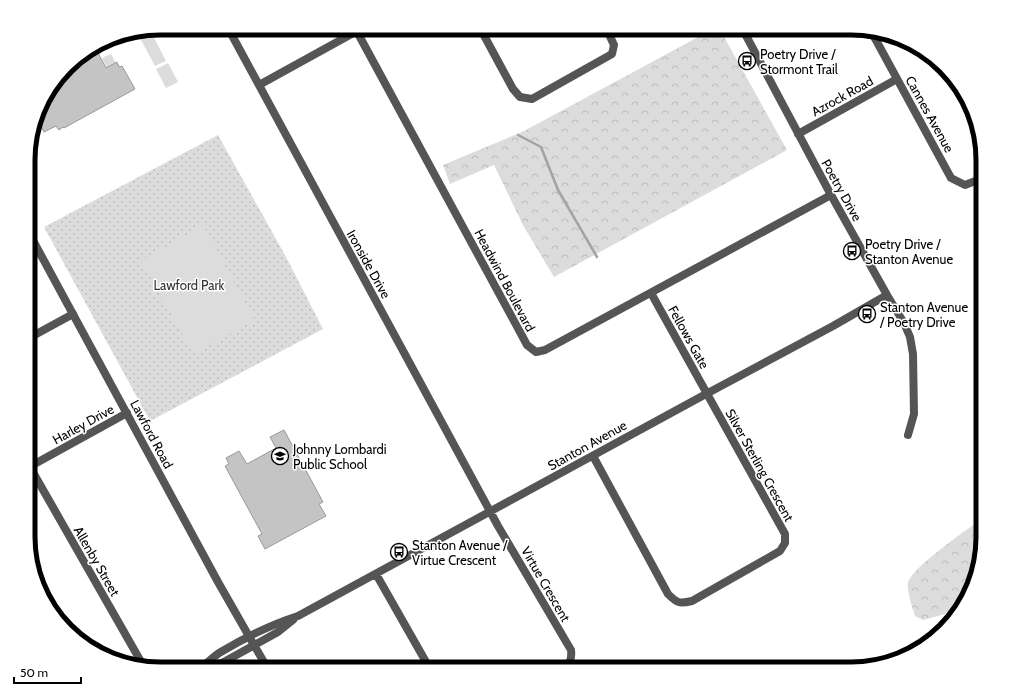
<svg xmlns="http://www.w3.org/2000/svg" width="1011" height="697" viewBox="0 0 1011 697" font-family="Cabin,sans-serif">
<defs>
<pattern id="forest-crowns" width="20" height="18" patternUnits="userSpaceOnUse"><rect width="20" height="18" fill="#dcdcdc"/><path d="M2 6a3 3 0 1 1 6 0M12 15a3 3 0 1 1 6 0" fill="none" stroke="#bbb"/></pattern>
<pattern id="park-dots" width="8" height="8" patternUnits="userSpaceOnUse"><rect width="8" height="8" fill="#dcdcdc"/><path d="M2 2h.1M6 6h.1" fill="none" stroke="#bbb" stroke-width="1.8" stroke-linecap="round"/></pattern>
</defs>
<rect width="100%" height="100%" fill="#fff"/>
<path fill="url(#forest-crowns)" d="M715,28H719L787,150L554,277L524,227L494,165L450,184L443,165L524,131Z
M983,311V356L980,327Z
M983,518V545L976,579L960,610L923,620L915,616C913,609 906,589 908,583C913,566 967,530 983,518Z"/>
<path fill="url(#park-dots)" d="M218,135L286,257L323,329L150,421L44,227Z"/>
<path fill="#dcdcdc" d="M151,32L166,61L155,66L140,38Z
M111,54L116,63L107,68L102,58Z
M168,63L178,82L166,88L156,69Z
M203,225L255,320L193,354L141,261Z"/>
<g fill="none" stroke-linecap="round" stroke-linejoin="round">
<path stroke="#a3a3a3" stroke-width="2.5" d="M518,135L541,147L558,190L597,257"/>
</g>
<path fill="#c4c4c4" stroke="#999" d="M95,47L106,68L117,62L119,67L122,66L135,89L64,128L63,127L59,130L56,126L44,132L37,118L42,102L73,61Z
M284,430L323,502L319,504L326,516L265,549L258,536L262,534L225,466L229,464L226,458L239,451L247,464L276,448L270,437Z"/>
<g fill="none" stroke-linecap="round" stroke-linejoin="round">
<path stroke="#555" stroke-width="8" d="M228,28L498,526L571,650C572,659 570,662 565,669
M355,28L527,345L536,352L545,350L831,195
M480,28L513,89L520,97L532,99L612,54L614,45L606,28
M742,28L831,195L887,295L904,323L910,337L913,354L914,414L908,435
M871,31L951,178L965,185L983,178
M259,85L357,31
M798,134L897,79
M29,338L73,314
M593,456L668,594C677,603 679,604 692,601L780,551L785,543V534L651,293
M29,467L127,413
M30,467L144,667
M376,574L430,669
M254,645L268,669
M204,667L222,663L278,632L293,620
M199,669C206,664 212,658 219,653C244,638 270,625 298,616L706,394L833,326L887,295"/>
<path stroke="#555" stroke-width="8" d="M29,233L218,582L254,645"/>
</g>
<defs>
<g id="bus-ring" transform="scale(0.9)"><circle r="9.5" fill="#fff" stroke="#000" stroke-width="1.5"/><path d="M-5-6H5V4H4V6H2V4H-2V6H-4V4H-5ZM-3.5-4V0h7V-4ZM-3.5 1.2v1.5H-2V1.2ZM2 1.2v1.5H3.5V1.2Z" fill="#000"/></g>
<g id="school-ring" transform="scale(0.9)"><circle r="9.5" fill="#fff" stroke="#000" stroke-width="1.5"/><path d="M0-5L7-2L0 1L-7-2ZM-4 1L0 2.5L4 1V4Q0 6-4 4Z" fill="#000"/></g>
</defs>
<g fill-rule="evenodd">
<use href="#bus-ring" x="747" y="61"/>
<use href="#bus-ring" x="852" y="251"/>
<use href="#bus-ring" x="867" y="314"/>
<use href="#school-ring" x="280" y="456"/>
<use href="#bus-ring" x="399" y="552"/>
</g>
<g text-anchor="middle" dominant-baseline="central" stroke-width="3" stroke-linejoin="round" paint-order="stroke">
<g font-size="13" fill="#000" stroke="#fff" text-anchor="start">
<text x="760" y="54">Poetry Drive /<tspan x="760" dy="15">Stormont Trail</tspan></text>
<text x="865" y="244">Poetry Drive /<tspan x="865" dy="15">Stanton Avenue</tspan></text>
<text x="880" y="307">Stanton Avenue<tspan x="880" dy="15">/ Poetry Drive</tspan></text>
<text x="293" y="449">Johnny Lombardi<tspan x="293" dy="15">Public School</tspan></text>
<text x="412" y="545">Stanton Avenue /<tspan x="412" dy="15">Virtue Crescent</tspan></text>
</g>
<g font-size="13" fill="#000" stroke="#fff">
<text transform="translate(842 96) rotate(-29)">Azrock Road</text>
<text transform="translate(930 114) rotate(61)">Cannes Avenue</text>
<text transform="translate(842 190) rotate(61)">Poetry Drive</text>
<text transform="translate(369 264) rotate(61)">Ironside Drive</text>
<text transform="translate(505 280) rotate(62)">Headwind Boulevard</text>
<text transform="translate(689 337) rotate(61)">Fellows Gate</text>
<text transform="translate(83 424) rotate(-29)">Harley Drive</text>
<text transform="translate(152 434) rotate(62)">Lawford Road</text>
<text transform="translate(587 445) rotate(-29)">Stanton Avenue</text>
<text transform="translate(760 465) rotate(61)">Silver Sterling Crescent</text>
<text transform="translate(97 561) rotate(60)">Allenby Street</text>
<text transform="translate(546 584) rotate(60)">Virtue Crescent</text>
</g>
<g font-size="13" fill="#333" stroke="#fff">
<text x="189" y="285">Lawford Park</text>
</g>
</g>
<path d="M0 0H1011V697H0ZM160 35H851A125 125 0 0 1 976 160V537A125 125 0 0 1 851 662H160A125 125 0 0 1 35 537V160A125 125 0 0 1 160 35Z" fill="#fff" fill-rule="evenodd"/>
<path fill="none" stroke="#000" stroke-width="5" d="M160 35H851A125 125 0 0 1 976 160V537A125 125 0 0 1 851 662H160A125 125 0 0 1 35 537V160A125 125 0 0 1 160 35Z"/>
<path d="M14 677v6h67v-6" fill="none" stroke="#000000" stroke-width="2"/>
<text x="20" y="677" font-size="12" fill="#000000" stroke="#ffffff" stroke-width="3" paint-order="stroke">50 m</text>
</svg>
